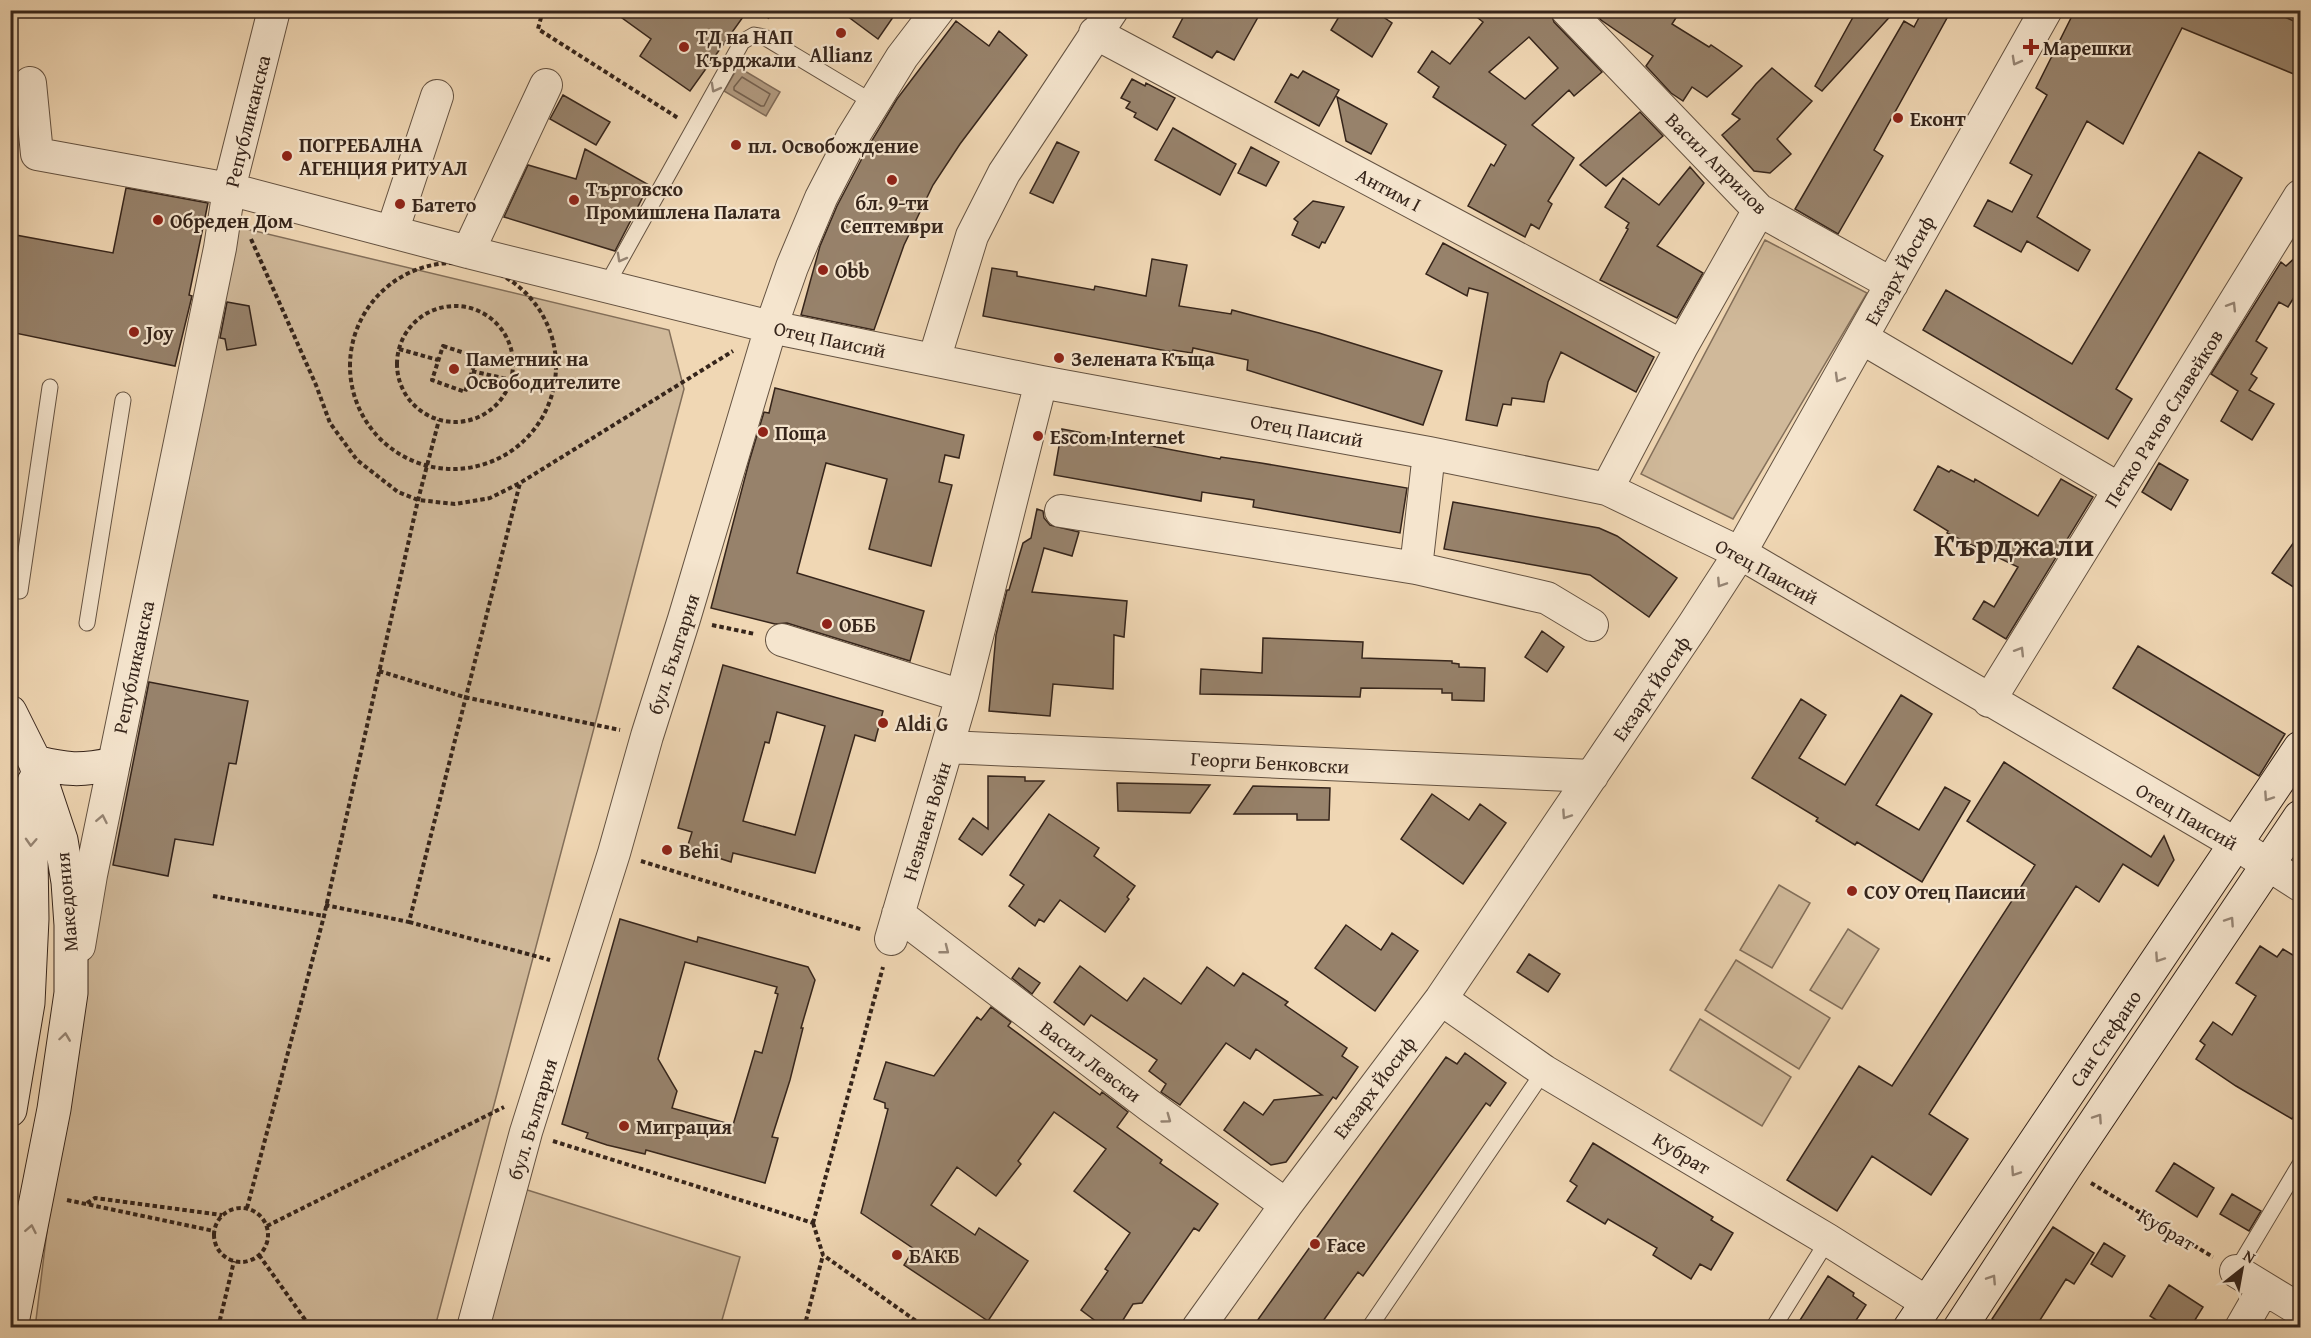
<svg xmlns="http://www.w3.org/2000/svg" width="2311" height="1338" viewBox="0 0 2311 1338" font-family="'Gentium Book Plus',serif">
<rect width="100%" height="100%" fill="#f0d7b4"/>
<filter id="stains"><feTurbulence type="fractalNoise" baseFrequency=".00333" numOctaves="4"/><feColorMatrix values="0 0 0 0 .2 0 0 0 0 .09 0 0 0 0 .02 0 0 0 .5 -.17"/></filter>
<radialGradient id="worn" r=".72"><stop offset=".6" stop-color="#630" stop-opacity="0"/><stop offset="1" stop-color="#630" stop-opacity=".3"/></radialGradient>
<path fill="#d0b99a" stroke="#836f5a" stroke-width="1.5" d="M238,227L669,330L684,389L435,1327L35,1328L91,875Z
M1765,240L1867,293L1733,519L1641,474Z
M11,834L22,925L11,1047Z
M1779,885L1810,903L1772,968L1740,950Z
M1848,929L1879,949L1842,1009L1810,990Z
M1736,960L1830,1018L1799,1069L1705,1010Z
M1700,1019L1791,1077L1762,1126L1670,1070Z
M521,1188L740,1257L720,1327L480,1328Z"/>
<path fill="#b19a80" stroke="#806b58" stroke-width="1.5" d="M738,67L780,92L766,116L724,91Z"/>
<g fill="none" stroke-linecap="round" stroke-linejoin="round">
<path stroke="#74604e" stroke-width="1.5" d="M742,77L770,94L764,106H761L734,90V87Z"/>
</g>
<path fill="#97826b" stroke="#36251b" stroke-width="1.5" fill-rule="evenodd" d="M611,10H748L690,91L640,56L651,39Z
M839,10H898L878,39Z
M1187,10H1262L1234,60L1217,51L1212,58L1173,37Z
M1343,10H1373L1392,23L1372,57L1331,30Z
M1468,10H1550L1554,22L1602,72L1574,96L1569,90L1532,125L1574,158L1548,201L1552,204L1539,229L1531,224L1525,237L1468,206L1491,164L1494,166L1506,145L1433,97L1439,87L1418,72L1432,51L1450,64L1483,22ZM1529,37L1558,68L1525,99L1489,72Z
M1592,10H1681L1672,24L1709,47L1711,45L1742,66L1707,97L1692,87L1683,101L1671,93L1646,66L1653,56L1601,20Z
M1857,10H1896L1822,91L1815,86Z
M1923,10H1934L1947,18L1874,150L1883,156L1838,234L1795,209L1904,21L1914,27Z
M2075,10H2268L2301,24V77L2182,28L2123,144L2087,121L2037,217L2090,250L2078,271L2027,241L2021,252L1974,226L1988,200L2012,212L2032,175L2010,163L2047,95L2036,88Z
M956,21L989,46L999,31L1027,55L960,144L933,185L904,245L874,330L801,315L820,246L837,206L868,147L897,99Z
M1772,68L1812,101L1777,139L1791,154L1770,173L1754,171L1722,135L1740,119L1732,114L1756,84Z
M1303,71L1339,90L1319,126L1275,102L1291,74L1298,78Z
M1132,79L1145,86L1146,83L1175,98L1157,130L1134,117L1136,113L1126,108L1130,102L1121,98Z
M563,95L610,122L596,145L550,119Z
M1337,97L1387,124L1371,154L1346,141Z
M1640,112L1663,136L1606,186L1580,165Z
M1173,128L1236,164L1220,195L1155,160Z
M1057,142L1079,152L1053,203L1030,193Z
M1251,147L1279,162L1266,186L1238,173Z
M585,149L649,185L615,251L504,217L528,165L576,179Z
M2199,152L2242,178L2116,389L2132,399L2108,439L1923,330L1946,290L2072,364Z
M1690,167L1704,183L1657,246L1703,273L1677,318L1600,280L1628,229L1626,228L1629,223L1605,207L1623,178L1659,205Z
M126,188L208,203L189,295L192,296L175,366L10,332V234L113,253Z
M1313,201L1344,207L1325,243L1322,242L1319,248L1292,235L1298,222L1294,219Z
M1443,243L1654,357L1636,392L1561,352L1548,382L1544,402L1512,398L1511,405L1503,404L1497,426L1466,420L1488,293L1469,288L1467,296L1426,274Z
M2301,252V286L2288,307L2279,302L2256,341L2267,348L2251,374L2257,378L2249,390L2274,404L2252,440L2221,421L2238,391L2211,374L2281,262L2286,266Z
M1152,259L1187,265L1179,306L1231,314L1232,310L1319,333L1442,371L1423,425L1247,370L1248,360L1193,348L1192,353L1173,350L1172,352L983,316L992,268L1017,272V276L1094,290L1095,286L1146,296Z
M227,302L249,306L256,345L227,350L225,339L220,338Z
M775,388L964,435L959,458L945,455L939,482L952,485L931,566L869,549L887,479L826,463L797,573L924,611L910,661L787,623L775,624L711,608L749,462L764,412L769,413Z
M1062,429L1220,459L1221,457L1261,463L1407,488L1400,533L1253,507L1254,500L1202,492L1201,501L1054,475Z
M2159,463L2188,480L2171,510L2142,492Z
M1938,466L1949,472L1951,470L1974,482L1975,479L2038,516L2061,479L2093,497L2006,639L1973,619L1984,601L1994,607L2018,567L1947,533L1948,531L1914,510Z
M1453,502L1599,528L1617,536L1677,578L1649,617L1590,575L1444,549Z
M1037,509L1043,511L1044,518L1050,525L1079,532L1072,556L1044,548L1032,592L1127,601L1124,637L1114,635L1113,689L1053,684L1050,716L989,711L996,635L1007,590H1009L1023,543L1031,538Z
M2301,532V592L2272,573Z
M1542,631L1564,647L1547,672L1525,657Z
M1263,638L1363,642L1362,658L1452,661V663L1459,664V667L1485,668L1484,701L1452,700V693H1442V689L1361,688L1360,697L1200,694L1201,669L1262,673Z
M2138,646L2285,734L2259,776L2113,688Z
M723,665L883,711L875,741L855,735L815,873L733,853L731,862L687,848L692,832L678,828ZM777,712L825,726L795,835L743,821L765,742L769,743Z
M149,682L248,701L236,764L229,763L213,845L175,839L168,876L113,865Z
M1901,695L1932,714L1876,805L1919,830L1945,787L1970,801L1922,882L1857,842L1855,845L1816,821L1818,818L1752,778L1801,699L1826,715L1799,758L1845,785Z
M2004,762L2151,857L2164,836L2174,860L2158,886L2123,864L2099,902L2076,886L1929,1114L1968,1139L1931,1195L1872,1156L1837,1211L1787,1180L1859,1066L1892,1086L2035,865L1967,821Z
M988,776L1025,777V781H1044L982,855L959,839L973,818L988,829Z
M1117,783L1169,784L1210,785L1190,813L1118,811Z
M1253,786L1330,788L1329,820H1297V814H1234Z
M1432,794L1469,820L1480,804L1506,823L1463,884L1401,839Z
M1049,814L1099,848L1094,856L1135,886L1127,897L1129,899L1105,932L1060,900L1044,922L1039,919L1035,926L1009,906L1024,885L1010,875Z
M620,919L697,942L698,937L808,967L815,980L801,1028H803L790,1080L772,1137L778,1138L765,1183L646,1150L645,1154L607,1145L586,1138L588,1133L562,1124ZM685,962L777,987L775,993L778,994L762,1053L755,1051L733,1125L672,1108L677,1091L658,1059Z
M1346,925L1381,950L1392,933L1418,951L1375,1011L1315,968Z
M2260,946L2277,957L2283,949L2301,960V1104L2292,1119L2236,1086L2196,1059L2205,1045L2200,1041L2213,1022L2232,1035L2256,996L2236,983Z
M1529,954L1560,974L1548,992L1517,972Z
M1080,966L1127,1001L1144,978L1181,1004L1207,967L1234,986L1243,973L1288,1002L1285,1005L1347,1048L1342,1056L1358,1067L1336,1099L1333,1097L1286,1162L1271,1165L1224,1130L1244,1102L1263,1115L1274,1100L1322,1095L1256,1049L1250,1059L1226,1043L1180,1105L1161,1092L1166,1084L1149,1071L1157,1060L1091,1015L1084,1025L1054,1002Z
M1019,968L1040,983L1032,994L1012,978Z
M991,1007L1011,1022L1008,1026L1100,1095L1102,1092L1128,1112L1117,1127L1162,1160L1160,1163L1218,1204L1199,1231L1194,1228L1142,1303L1133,1304L1118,1328H1105L1081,1310L1108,1271L1105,1269L1130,1233L1074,1191L1106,1149L1054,1112L1018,1161L1021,1164L996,1196L957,1167L931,1205L975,1235L979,1228L1028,1261L988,1321L904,1265L914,1249L861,1213L888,1109L885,1108V1103L874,1099L886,1062L934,1076L977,1017L981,1020Z
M1465,1053L1506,1083L1490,1106L1486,1103L1363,1276L1358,1272L1318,1328H1252L1446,1057L1457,1064Z
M1593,1143L1713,1217L1711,1220L1733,1233L1711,1270L1700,1264L1691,1279L1653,1255L1657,1248L1608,1219L1605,1224L1567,1201L1577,1186L1570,1181Z
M2174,1163L2214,1188L2197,1217L2156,1191Z
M2232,1194L2261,1211L2249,1231L2220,1214Z
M2053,1227L2094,1253L2074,1284L2066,1279L2035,1328H2006L1992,1319Z
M2104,1243L2125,1256L2112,1277L2091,1264Z
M1828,1276L1854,1293L1853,1296L1866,1305L1851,1328H1795Z
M2169,1285L2203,1307L2190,1328H2169L2150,1316Z"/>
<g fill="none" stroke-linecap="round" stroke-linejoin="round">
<g stroke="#645241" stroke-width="17">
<path id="lane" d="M606,286L742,42L754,35L764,37L874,103
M20,591L50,387
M87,623L123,400
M2236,1271L2300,1164
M1369,1328L1544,1071
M1773,1328L1828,1240"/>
</g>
<g stroke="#645241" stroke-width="34">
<path id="street" d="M1567,10L1759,210L1892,284
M1095,33L1682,346
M30,83L37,154L229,189L468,252L771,327L1041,382L1429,453L1607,489L1740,553L2236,844L2300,885
M392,232L437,96
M468,252L546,85
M1862,338L2119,489
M934,360L972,236L1004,173L1112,10
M1607,489L1682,346L1759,210
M1061,511L1416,568L1547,598L1592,625
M1416,568L1429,453
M782,640L962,696
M1989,701L2300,196
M948,747L1592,776
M898,914L1150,1106L1286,1205
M891,939L962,696L1041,382
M79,946L91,875L220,248L229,189L274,10
M1441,999L1544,1071L1828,1240L1926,1302
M2236,1271L2300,1310
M473,1328L526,1132L614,853L647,736L684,619L771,327L792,267L821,198L852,138L902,57L938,10
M1198,1328L1286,1205L1441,999L1694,624L1740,553L2046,10
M2241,1328L2264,1288"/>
</g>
<g stroke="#36251b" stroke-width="35">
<path id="secondary" d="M10,712L35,762L61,840L68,882L71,925V993L54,1109L11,1328
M35,762C66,770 81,771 113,764
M10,1110L28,1003L32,919L31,856L34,782
M1910,1328L2300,748
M1960,1328L2065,1167L2300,817"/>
</g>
<path stroke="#36251b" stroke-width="4" stroke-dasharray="4.5 3" stroke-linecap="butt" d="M543,10L538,29L678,118
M767,18L773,10
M251,239L316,385L330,423L357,460L398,492L418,500L455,504L490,498L520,483L733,351
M350 366a103 103 0 1 1 206 0a103 103 0 1 1-206 0Z
M397 364a58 58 0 1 1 116 0a58 58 0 1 1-116 0Z
M443,346L477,357L465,392L432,380Z
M399,349L438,360
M472,371L511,380
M712,625L755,634
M379,671L464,697L620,730
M641,861L863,930
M213,896L324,916
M325,905L409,922L520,483
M409,922L550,960
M553,1141L813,1223
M2091,1183L2213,1257
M67,1200L214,1231
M87,1203L95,1198L222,1215
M214 1235a27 27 0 1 1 54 0a27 27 0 1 1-54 0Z
M247,1208L324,916L418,500L439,420
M813,1223L883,967
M813,1223L823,1255L926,1328
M267,1226L504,1107
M259,1255L311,1328
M218,1328L234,1261
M804,1328L823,1255"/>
<use href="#lane" stroke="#f5e5ce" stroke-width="15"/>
<use href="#street" stroke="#f5e5ce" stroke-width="32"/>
<use href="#secondary" stroke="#f5e5ce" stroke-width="33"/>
</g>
<defs><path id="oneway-chevron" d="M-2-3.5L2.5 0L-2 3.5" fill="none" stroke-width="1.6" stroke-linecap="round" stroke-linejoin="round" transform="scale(1.5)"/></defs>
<g stroke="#968574">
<use href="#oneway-chevron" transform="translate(2016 61) rotate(119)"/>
<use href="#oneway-chevron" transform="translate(715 88) rotate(119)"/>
<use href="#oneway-chevron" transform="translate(621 258) rotate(119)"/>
<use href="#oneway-chevron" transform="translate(2232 306) rotate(-58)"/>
<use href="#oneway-chevron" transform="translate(1839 378) rotate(120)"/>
<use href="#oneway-chevron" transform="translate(1721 583) rotate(123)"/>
<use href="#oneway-chevron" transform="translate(2020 651) rotate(-58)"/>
<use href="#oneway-chevron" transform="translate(2268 797) rotate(124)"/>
<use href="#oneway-chevron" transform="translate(1566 815) rotate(124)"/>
<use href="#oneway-chevron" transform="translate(102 819) rotate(-79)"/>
<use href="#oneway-chevron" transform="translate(31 842) rotate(93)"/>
<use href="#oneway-chevron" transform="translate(2230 921) rotate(-56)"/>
<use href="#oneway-chevron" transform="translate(945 950) rotate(38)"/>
<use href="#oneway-chevron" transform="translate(2159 958) rotate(124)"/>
<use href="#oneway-chevron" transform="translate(65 1037) rotate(-82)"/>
<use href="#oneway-chevron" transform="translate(2098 1118) rotate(-56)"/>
<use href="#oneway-chevron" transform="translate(1167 1119) rotate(36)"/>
<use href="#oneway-chevron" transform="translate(2015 1172) rotate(124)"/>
<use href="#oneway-chevron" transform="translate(31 1229) rotate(-79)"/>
<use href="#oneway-chevron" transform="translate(1992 1279) rotate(-57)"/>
</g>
<g fill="#8f2418" stroke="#f5e5ce" stroke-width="2">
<circle cx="841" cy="33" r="6"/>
<circle cx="684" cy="47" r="6"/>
<path d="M2028 38h6v6h6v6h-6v6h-6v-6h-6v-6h6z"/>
<circle cx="1898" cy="118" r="6"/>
<circle cx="736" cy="145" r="6"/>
<circle cx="287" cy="156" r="6"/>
<circle cx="892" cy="180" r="6"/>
<circle cx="574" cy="200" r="6"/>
<circle cx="400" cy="204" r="6"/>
<circle cx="158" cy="220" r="6"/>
<circle cx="823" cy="270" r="6"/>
<circle cx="134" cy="332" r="6"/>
<circle cx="1059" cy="358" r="6"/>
<circle cx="454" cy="369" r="6"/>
<circle cx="763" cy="432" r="6"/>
<circle cx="1038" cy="436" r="6"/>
<circle cx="827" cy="624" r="6"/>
<circle cx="883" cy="723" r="6"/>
<circle cx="667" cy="850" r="6"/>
<circle cx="1852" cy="891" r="6"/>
<circle cx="624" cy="1126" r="6"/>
<circle cx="1315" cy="1244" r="6"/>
<circle cx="897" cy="1255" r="6"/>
</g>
<g text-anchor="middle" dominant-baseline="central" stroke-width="4.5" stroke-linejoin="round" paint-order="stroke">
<g font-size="20" font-weight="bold" fill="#36251b" stroke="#f5e5ce" text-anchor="start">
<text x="696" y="36">ТД на НАП<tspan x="696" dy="23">Кърджали</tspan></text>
<text x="2043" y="47">Марешки</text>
<text x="841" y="54" text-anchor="middle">Allianz</text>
<text x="1910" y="118">Еконт</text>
<text x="299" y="144">ПОГРЕБАЛНА<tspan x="299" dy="23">АГЕНЦИЯ РИТУАЛ</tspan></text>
<text x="748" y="145">пл. Освобождение</text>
<text x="586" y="188">Търговско<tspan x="586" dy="23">Промишлена Палата</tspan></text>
<text x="892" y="202" text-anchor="middle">бл. 9-ти<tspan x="892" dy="23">Септември</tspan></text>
<text x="412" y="204">Батето</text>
<text x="170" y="220">Обреден Дом</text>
<text x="835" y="270">Obb</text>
<text x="146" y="332">Joy</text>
<text x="466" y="358">Паметник на<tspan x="466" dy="23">Освободителите</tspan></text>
<text x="1071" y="358">Зелената Къща</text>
<text x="775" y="432">Поща</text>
<text x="1050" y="436">Escom Internet</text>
<text x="839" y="624">ОББ</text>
<text x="895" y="723">Aldi G</text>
<text x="679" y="850">Behi</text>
<text x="1864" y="891">СОУ Отец Паисии</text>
<text x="636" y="1126">Миграция</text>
<text x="1327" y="1244">Face</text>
<text x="909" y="1255">БАКБ</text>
</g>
<g font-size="20" fill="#36251b" stroke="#f5e5ce">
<text transform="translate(247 121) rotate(-76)">Републиканска</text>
<text transform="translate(1717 163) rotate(45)">Васил Априлов</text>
<text transform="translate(1389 189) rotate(28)">Антим I</text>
<text transform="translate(1899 270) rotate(-61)">Екзарх Йосиф</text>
<text transform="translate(830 339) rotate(12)">Отец Паисий</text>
<text transform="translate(2163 418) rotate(-58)">Петко Рачов Славейков</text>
<text transform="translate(1307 430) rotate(10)">Отец Паисий</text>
<text transform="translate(1767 571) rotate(29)">Отец Паисий</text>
<text transform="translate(673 654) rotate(-72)">бул. България</text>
<text transform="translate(133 667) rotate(-78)">Републиканска</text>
<text transform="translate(1651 688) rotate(-56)">Екзарх Йосиф</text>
<text transform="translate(1270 762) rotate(3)">Георги Бенковски</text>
<text transform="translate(2187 816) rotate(30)">Отец Паисий</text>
<text transform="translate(926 821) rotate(-73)">Незнаен Войн</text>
<text transform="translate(66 902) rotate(-95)">Македония</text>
<text transform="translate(2105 1038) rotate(-56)">Сан Стефано</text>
<text transform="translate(1091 1061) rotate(37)">Васил Левски</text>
<text transform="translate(1374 1087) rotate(-53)">Екзарх Йосиф</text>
<text transform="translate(532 1119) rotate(-73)">бул. България</text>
<text transform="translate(1682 1153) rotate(31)">Кубрат</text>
<text transform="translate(2167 1229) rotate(31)">Кубрат</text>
</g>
<g font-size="32" font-weight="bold" fill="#36251b" stroke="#f5e5ce">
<text x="2014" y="544">Кърджали</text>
</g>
</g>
<rect width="2311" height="1338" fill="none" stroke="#f0d7b4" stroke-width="36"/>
<rect x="12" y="12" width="2287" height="1314" fill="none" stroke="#36251b" stroke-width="3"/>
<rect x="18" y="18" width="2275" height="1302" fill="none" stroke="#36251b" stroke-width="1.5"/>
<g transform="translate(2242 1269) rotate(31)" stroke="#f5e5ce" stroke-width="4.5" paint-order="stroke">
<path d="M0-4.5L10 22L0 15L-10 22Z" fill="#36251b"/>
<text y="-9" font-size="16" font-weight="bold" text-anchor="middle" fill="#36251b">N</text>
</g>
<rect width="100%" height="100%" filter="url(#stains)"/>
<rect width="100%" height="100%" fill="url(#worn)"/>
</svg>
